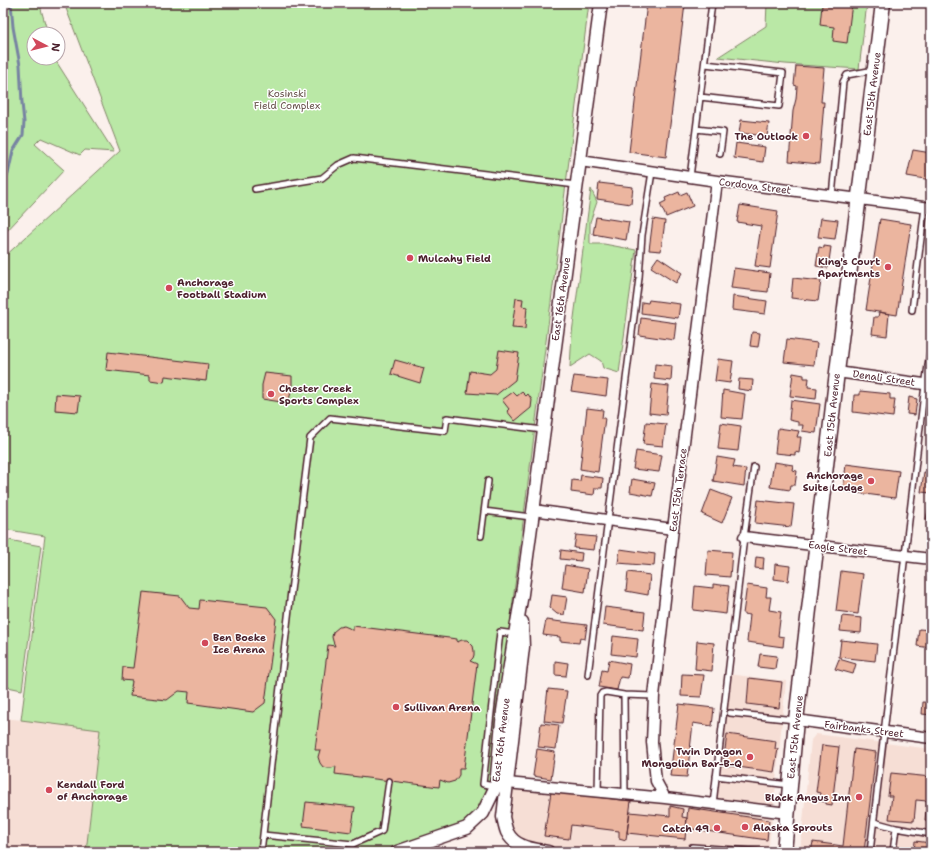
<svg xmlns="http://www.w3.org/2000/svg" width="934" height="855" viewBox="0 0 934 855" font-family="'Shantell Sans',sans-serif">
<rect width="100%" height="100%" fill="#fbf0ec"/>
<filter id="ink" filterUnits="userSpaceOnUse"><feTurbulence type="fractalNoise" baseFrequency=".025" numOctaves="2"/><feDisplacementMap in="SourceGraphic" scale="8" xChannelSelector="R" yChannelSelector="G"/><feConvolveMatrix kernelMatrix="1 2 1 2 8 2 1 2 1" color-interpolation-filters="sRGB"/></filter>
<g filter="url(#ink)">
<path fill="#f6ded5" d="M728,674L786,681L774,803L768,852H576L562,849L531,843L521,839L515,834L509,826L510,799L516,784L713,804Z
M3,718L102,728L86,852H3Z
M816,734L931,749V852H800L811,740Z"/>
<path fill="#bae8a6" stroke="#828468" d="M3,3H42L41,9L48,34H34V58H54L114,152L85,150L80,155L41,138L35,144L64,170L3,235Z
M64,3H589L485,821L387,852H86L100,730L21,720L45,536L3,529V258L120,151Z
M767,3H867L859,69L785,64L718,57L766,26Z
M591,189L597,202L590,222V244H604L636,250L619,373L603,368L601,361L590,354L570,367L572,333Z
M3,539L41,546L22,690L3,686Z"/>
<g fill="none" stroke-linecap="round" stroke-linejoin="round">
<path stroke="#7783a2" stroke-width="3" d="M3,182L8,174L13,151L23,135L24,122L22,103L20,65L13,27L11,3"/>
</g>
<path fill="#ebb59f" stroke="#4a1f2b" d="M647,3H674L685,4L666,157L629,152Z
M832,3H852L847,43L833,41L834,27L820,25L822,5L831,6Z
M796,66L824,68L821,102H824L819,164L789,161L793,111L796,99L797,86L794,85Z
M741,120L769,123L767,136L739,133Z
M736,143L765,147L763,162L734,158Z
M913,150L931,153V180L907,176Z
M599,183L633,187L631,204L597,199Z
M679,192L680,195L687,192L693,206L666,217L660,204L666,201L665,198Z
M740,205L778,211L770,268L755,266L761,226L737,222Z
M596,217L629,222L626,240L593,234Z
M821,218L838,220L835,239L818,237Z
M653,219L665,221L661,251L649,250Z
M880,219L911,224L897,315L866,310Z
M824,246L831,247L828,268L816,266L819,247L824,248Z
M658,257L682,273L676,283L651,267Z
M734,268L770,273L768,292L731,288Z
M793,278L821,281L818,301L791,298Z
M733,296L767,301L765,314L732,310Z
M516,298L523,299L522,306L527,307L525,329L512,328Z
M649,300L680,304L678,318L641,313L642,302L648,303Z
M879,312L889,314L887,336L872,334L874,317H878Z
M641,318L676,323L674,340L639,335Z
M752,332L760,333L758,347L750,346Z
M787,339L817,343L814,365L784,362Z
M499,350L519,353L515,380L496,395L467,393L470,371L490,374L496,369Z
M108,352L208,364L206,381L165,376L164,382L150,380V375L106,370Z
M718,359L733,361L730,383L715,381Z
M395,360L424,368L420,383L391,374Z
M655,364L672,366L671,381L654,379Z
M265,373L292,376V389L288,403L262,399V385Z
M793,373L804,375V378H809L808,387L817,388L816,399L790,396Z
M574,376L608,380L606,396L571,391Z
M739,379L753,380L752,391L738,389Z
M652,384L669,386L666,415L649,413Z
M723,390L745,394L742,419L721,417Z
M860,391L890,394V399H895L893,417L853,412L854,395H860Z
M513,392L517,396L522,392L526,396L528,394L532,400L531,408L515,421L507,411L509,409L502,400Z
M56,394L80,396L78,412L55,410Z
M909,397L917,399L915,415L907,414Z
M791,400L820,404L816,433L802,431L803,425H798V422L789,420Z
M587,408L603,410L602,418H605L598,472L580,469Z
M646,422L666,424L663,446L643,444Z
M721,423L741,426L738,451L718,449Z
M778,428L799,431L797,437H801L799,453L795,452V455L775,453Z
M636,451L662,455L659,472L633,469Z
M717,457L735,460L733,467L746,469L744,486L713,481Z
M774,462L793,465L792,470L797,471L795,485H791L790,490L770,487Z
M846,464L899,471L895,498L843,491Z
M924,472L931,473V493L921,492Z
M581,475L603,478L602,488H595L594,495L571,492L572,480L580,481Z
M632,479L655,483L652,496L630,492Z
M711,490L732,498L722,523L702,514Z
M931,496V520L926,519Z
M758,500L794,504L791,527L755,523Z
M576,535L596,537L594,550L574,548Z
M620,549L655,554L654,566L618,563Z
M561,550L582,553L581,561L560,559Z
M708,550L732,552L730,577L706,575Z
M756,557L764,558L763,569L755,568Z
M775,564L790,566L788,581L774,579Z
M565,565L588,569L585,592L562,588Z
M841,571L863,574L858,614L836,611Z
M628,572L650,575L648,595L626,591Z
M713,584L729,586L726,614L693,610L695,586L713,588Z
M747,585L767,588L766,597H771L769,610L781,612L778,636L784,637L783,647L747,642L750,615L743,614Z
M143,592L180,596L189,608L199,609L200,600L267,607L276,619L265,703L253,712L188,703L189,692L179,691L167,700L130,696L132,681L122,680L123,667L133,668Z
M552,595L567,597L564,615L557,614L550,608Z
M605,607L645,612L643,630L603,625Z
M842,616L862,618L861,633L840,631Z
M546,620L587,625L585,639L580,638L579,643L560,641V637L543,635Z
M344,626L349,628L353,631V626L457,639V642L462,640H467L473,646L474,651V655L473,658L470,661L477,664L464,768H459V775L455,781L448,783L440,780L439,787L335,774L336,766L332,768H328L323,767L320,763L318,757L320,750H315L328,645L335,646L333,641L332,637L333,632L339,627Z
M919,629L931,630V648L917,646Z
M613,636L638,639L636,657L611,654Z
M841,640L877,644L875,661L839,657Z
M697,641L714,643L712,671L695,669Z
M760,654L777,656L775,669L758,667Z
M839,659L856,664L853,674L835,669Z
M609,660L630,664L628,678L620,677L617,690L599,687L602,670L607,671Z
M555,661L568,663L566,676L555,675Z
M682,674L704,675L701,697L681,696Z
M749,678L782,682L779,708L747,704Z
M548,689L567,691L562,723L544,721Z
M923,702L931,703V715L922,714Z
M679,704L714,708L712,726L693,723L687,777L670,776Z
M541,723L559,725L556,749L538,747Z
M727,734L776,741L775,749H778L774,772L723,765Z
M822,745L839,747L832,805L826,804V802L819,801L820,793L816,792Z
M537,749L555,752L551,779L533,776Z
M854,749L876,752L864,852H811L813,842L843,846Z
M891,773L931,777V821L925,820L927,801L916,800L914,821L889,819L892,796H888Z
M551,792L631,801L626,840L619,838V831L571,825L569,839L544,836Z
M306,802L355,807L351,832L303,826Z
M670,806L683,809L682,817L687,818L685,839L627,833L630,812L670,816Z
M688,808L769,820L767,840L686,828Z
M915,841L931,843V852H914Z"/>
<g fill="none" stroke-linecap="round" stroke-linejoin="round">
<g stroke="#4a1f2b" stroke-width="8">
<path id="service" d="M700,97L779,106L783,73L705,64
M696,129L723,132L720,154
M690,177L712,3
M255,189L322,178L338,165L354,158L576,185
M832,196L843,82L847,75L874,70
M912,310L925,207
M484,511L531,517
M481,536L488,481
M588,675L639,278L642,235L652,172
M624,695L654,696
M730,713L795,720
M716,776L789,785
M495,786L483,784L500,632L515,634
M598,792L600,696L602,693L606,692L624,695L625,794
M713,804L744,537L754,467
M874,822L896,828
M263,835L353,844L382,831L389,781
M692,847L764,852
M261,852L291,591L310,438L330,418L445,431L447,418L543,430
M870,852L924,393L931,345
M893,852L896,828L931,834"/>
</g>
<g stroke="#4a1f2b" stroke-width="13">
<path id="minor" d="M580,161L717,181L931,208
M837,372L931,385
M533,510L673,529
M744,537L931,559
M796,720L931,738
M507,783L665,798L788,813
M665,798L656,781L652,742L654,696L673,529L717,181"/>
</g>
<g stroke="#4a1f2b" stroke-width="15">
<path id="tertiary" d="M522,622L523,647L503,817C504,821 505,827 507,832C515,848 533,849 548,852
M397,852L467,828L483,813L496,786L503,711L513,646L522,594L601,3"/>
</g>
<g stroke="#4a1f2b" stroke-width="17">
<path id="secondary" d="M784,852L796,720L837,372L883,3"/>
</g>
<use href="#service" stroke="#fff" stroke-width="5"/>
<use href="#minor" stroke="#fff" stroke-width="10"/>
<use href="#tertiary" stroke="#fff" stroke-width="12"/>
<use href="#secondary" stroke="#fff" stroke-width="14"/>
</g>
</g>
<g fill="#d1495b" stroke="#fff" stroke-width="1.5">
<circle cx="806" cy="136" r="4"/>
<circle cx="410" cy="258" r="4"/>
<circle cx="888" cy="267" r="4"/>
<circle cx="169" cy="288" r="4"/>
<circle cx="271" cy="394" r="4"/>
<circle cx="871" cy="481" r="4"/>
<circle cx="205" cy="643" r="4"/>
<circle cx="396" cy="707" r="4"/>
<circle cx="750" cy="757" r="4"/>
<circle cx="49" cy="790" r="4"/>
<circle cx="859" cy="797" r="4"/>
<circle cx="745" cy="827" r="4"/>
<circle cx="717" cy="828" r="4"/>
</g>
<g text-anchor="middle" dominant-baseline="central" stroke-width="3" stroke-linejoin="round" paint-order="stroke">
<g font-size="10" fill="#66514a" stroke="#fff">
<text x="287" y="93">Kosinski<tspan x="287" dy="12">Field Complex</tspan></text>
</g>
<g font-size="10" fill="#4a1f2b" stroke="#fff">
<text transform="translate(872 94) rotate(-83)">East 15th Avenue</text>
<text transform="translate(755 186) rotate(7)">Cordova Street</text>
<text transform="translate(561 299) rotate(-82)">East 16th Avenue</text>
<text transform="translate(884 378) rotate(8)">Denali Street</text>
<text transform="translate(832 415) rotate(-84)">East 15th Avenue</text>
<text transform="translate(678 490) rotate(-83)">East 15th Terrace</text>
<text transform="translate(838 548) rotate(7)">Eagle Street</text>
<text transform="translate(864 729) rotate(7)">Fairbanks Street</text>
<text transform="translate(795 737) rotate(-84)">East 15th Avenue</text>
<text transform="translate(501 740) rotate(-83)">East 16th Avenue</text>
</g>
<g font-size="10" font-weight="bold" fill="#4a1f2b" stroke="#fff" text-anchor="start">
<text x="798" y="136" text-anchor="end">The Outlook</text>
<text x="418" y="258">Mulcahy Field</text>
<text x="880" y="261" text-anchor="end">King's Court<tspan x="880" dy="12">Apartments</tspan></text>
<text x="177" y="282">Anchorage<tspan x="177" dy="12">Football Stadium</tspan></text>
<text x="279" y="388">Chester Creek<tspan x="279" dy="12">Sports Complex</tspan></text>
<text x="863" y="475" text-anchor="end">Anchorage<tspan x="863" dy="12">Suite Lodge</tspan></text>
<text x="213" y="637">Ben Boeke<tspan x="213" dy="12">Ice Arena</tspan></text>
<text x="404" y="707">Sullivan Arena</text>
<text x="742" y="751" text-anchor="end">Twin Dragon<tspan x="742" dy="12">Mongolian Bar-B-Q</tspan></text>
<text x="57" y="784">Kendall Ford<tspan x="57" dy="12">of Anchorage</tspan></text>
<text x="851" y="797" text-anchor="end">Black Angus Inn</text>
<text x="753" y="827">Alaska Sprouts</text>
<text x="709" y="828" text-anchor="end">Catch 49</text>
</g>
</g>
<rect width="934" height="855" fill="none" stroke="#fff" stroke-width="16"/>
<rect x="8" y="8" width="918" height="839" fill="none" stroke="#4a1f2b" stroke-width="1.5" filter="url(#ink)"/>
<g transform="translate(46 46) rotate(97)"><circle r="19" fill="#ffffff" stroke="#b7a5aa"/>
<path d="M0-3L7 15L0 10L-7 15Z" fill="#d1495b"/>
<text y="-6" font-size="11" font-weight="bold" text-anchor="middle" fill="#4a1f2b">N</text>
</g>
</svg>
